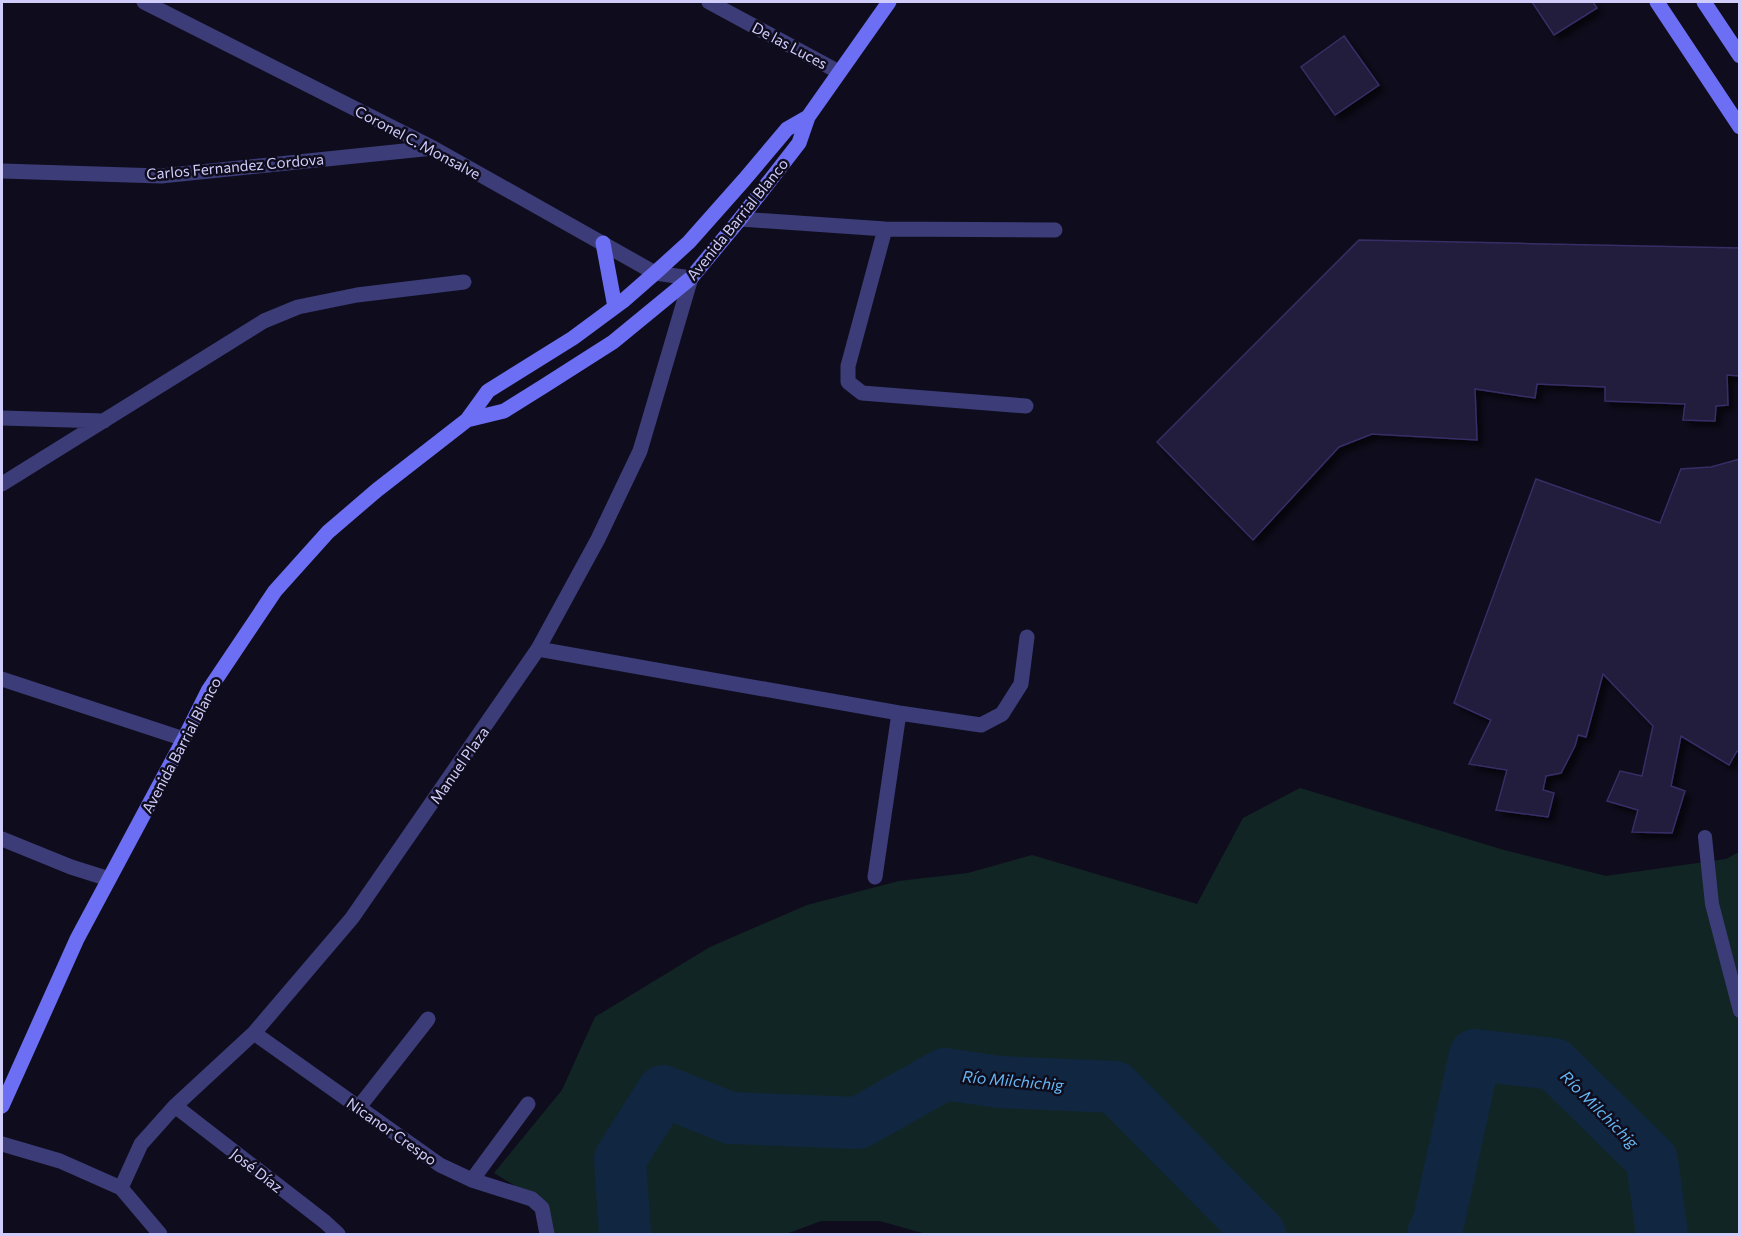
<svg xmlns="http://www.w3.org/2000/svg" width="1741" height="1236" viewBox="0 0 1741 1236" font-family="Commissioner,sans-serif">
<defs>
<filter id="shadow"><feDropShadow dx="5.5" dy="5.5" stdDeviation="3" flood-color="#0009"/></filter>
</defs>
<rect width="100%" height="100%" fill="#0f0d1d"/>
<path fill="#112624" d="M1300,788L1504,850L1606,876L1726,859L1739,852V1234H926L880,1221H821L786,1234H552L546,1205L494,1173L562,1090L595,1017L710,947L807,905L899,881L968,873L1032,855L1197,904L1243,818Z"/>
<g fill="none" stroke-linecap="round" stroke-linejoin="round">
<path stroke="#112741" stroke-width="52" d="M625,1234L620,1159L663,1091L730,1118L858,1123L945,1074L999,1082L1115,1087L1260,1234
M1433,1234L1438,1224L1475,1055L1554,1064L1652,1160L1662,1234"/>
</g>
<path fill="#201b3c" stroke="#372f66" stroke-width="1.5" filter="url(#shadow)" d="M1532,2H1593L1597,8L1554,35Z
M1344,36L1379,85L1335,115L1301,67Z
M1359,240L1740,248V376L1727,375L1728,405L1716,406L1715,421L1683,420L1685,404L1605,401V387L1537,384L1535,398L1475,389L1477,440L1372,434L1339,447L1253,540L1157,442Z
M1740,459V753L1737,751L1729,765L1681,736L1671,786L1685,791L1672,833L1632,832L1638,810L1607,801L1620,771L1642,776L1653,726L1603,674L1586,737L1578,735L1575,746L1561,773L1546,776L1543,790L1554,793L1548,817L1496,810L1507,770L1469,764L1491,720L1454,703L1536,479L1660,523L1681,469L1711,467Z"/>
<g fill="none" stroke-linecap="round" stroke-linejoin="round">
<path stroke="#3c3c78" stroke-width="14" d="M1705,837L1712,904L1740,1011"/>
<path stroke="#3c3c78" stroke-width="15" d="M709,2L839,72
M2,171L161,176L433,148
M740,219L885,229L1055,230
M885,229L848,366V382L862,393L1026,406
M2,418L104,421
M2,484L264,321L298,307L357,295L464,282
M538,649L899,713L981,725L1002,714L1021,684L1027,637
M2,679L184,739
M2,839L71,867L109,879
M875,877L899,713
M254,1033L440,1165L472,1180L532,1199L542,1208L547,1234
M175,1106L325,1222L338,1234
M359,1107L428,1019
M2,1144L60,1161L121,1188L160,1234
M472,1180L528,1104
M121,1188L141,1144L175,1106L254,1033L352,918L538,649L598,539L640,451L691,278L655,273L433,148L144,2"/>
<path stroke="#6c6ef3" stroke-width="15" d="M1657,2L1740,127
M1704,2L1740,56
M603,243L615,307
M467,420L504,411L544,386L613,342L691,278L740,219L799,143L808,117L889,2
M2,1106L77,939L184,739L208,691L275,591L328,532L377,490L467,420L488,391L573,338L623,301L655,273L689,242L744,180L787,129L808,117"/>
</g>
<g text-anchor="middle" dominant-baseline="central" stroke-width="5" stroke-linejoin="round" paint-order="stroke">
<g font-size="15" fill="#d0cdfb" stroke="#0f0d1d">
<text transform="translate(790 45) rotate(28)">De las Luces</text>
<text transform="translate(418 142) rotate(28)">Coronel C. Monsalve</text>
<text transform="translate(235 166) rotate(-5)">Carlos Fernandez Cordova</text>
<text transform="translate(737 219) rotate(-51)">Avenida Barrial Blanco</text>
<text transform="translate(181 745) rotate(-62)">Avenida Barrial Blanco</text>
<text transform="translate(459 765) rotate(-55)">Manuel Plaza</text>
<text transform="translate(392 1131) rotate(35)">Nicanor Crespo</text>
<text transform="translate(257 1170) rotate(38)">José Díaz</text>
</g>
<g font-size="16" font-style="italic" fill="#64b7f2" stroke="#0f0d1d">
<text transform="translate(1013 1080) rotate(5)">Río Milchichig</text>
<text transform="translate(1600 1109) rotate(45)">Río Milchichig</text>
</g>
</g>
<rect width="1741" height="1236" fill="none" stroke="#d0cdfb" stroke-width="6"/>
</svg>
